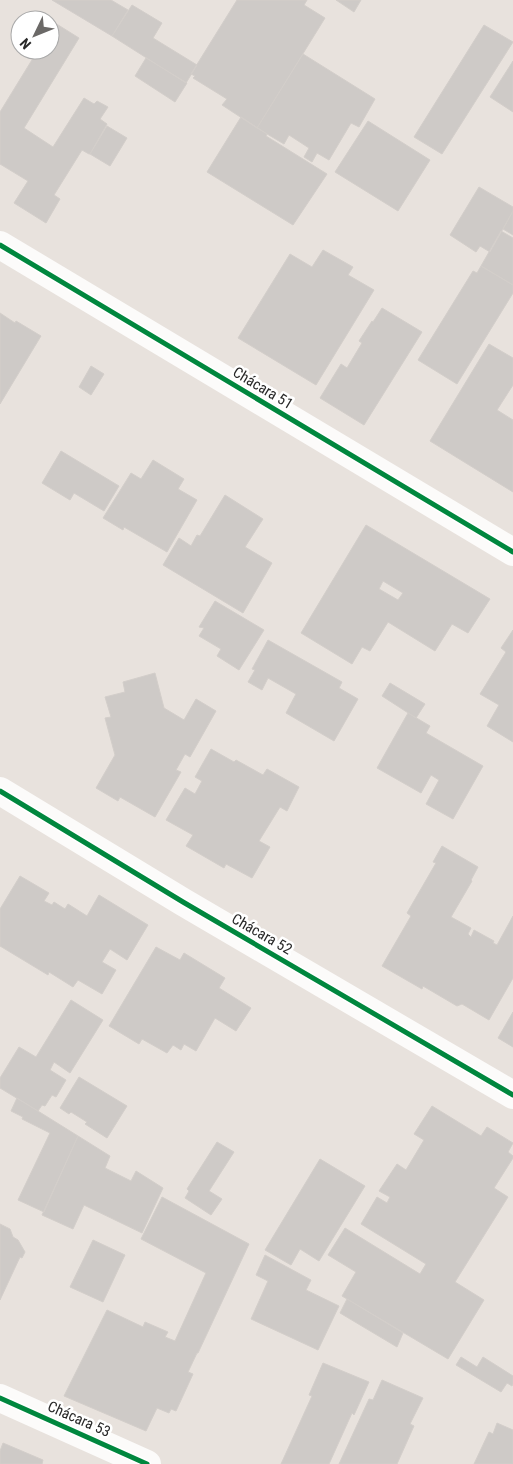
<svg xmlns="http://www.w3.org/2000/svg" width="513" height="1464" viewBox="0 0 513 1464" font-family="'Roboto Condensed',sans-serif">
<rect width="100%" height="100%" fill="#e8e2dd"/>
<path fill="#cecac7" stroke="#d3ceca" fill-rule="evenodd" d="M52,0H111L128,10L112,36Z
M237,0H307L304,5L325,18L257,128L222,105L227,99L193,78L195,76L191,74Z
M336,0H361L354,12Z
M132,5L162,23L153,38L197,65L186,83L112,36Z
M55,23L79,38L24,128L53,147L84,98L94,104L97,101L108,107L100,119L107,124L90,154H89L82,150L54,195L60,199L46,223L14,203L28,181L0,164V112L38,50H50V31Z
M484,25L513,42L442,154L414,137Z
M303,54L375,99L359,127L351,123L329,160L317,153L312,162L304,157L309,148L289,135L284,144L257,128Z
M146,58L187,83L175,102L135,76Z
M513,61V112L490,97Z
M241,117L267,134L266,136L327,174L293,225L207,172Z
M368,121L430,160L398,211L335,172Z
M107,126L127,138L110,166L90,154Z
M479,187L513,207V211L490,252L480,246L476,252L450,235Z
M513,211V235L503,229Z
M501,231L513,238V285L481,266Z
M323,250L353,267L348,275L374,290L316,385L238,338L290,254L312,267Z
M481,266L513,285V293L457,384L418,360L473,271L477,273Z
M382,308L422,332L364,425L320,398L341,364L347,368L362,343L359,341L372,321L373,322Z
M0,313L15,323L16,321L41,336L0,404Z
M489,344L513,358V385L497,410L513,420V492L430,441Z
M91,366L104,374L91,395L79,387Z
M61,451L119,486L104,511L74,493L70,500L42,483Z
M153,460L184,479L178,489L197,500L167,552L124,527L123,530L103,518L131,473L141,479Z
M225,495L263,519L245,547L272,563L243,613L163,565L179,538L191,546L197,535L200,536Z
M366,525L490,599L468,633L452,624L435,651L388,622L370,651L362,647L352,664L301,633ZM383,581L403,593L398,600L379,589Z
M215,601L264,630L239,670L217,656L221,649L199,636L204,628L199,627Z
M513,630V742L487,726L499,705L480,694L506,652L501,648Z
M268,640L342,682L339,688L358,699L334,741L286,713L296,694L268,678L262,690L248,682L255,670L252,669Z
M155,673L164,708L184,720L196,699L216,711L190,757L185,754L176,770L181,772L155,817L120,797L118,801L96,788L115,755L105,718L111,717L105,697L125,692L123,682Z
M390,683L425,704L416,718L382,696Z
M408,713L430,726L426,733L483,766L453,819L426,804L439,780L431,775L421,793L377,768Z
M211,749L234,762L236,760L263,775L267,769L299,787L287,811L280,807L259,841L270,847L252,878L226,864L224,868L186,846L193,835L166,820L185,788L195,794L202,781L195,777Z
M442,846L478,867L471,880L472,881L451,917L471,928L468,934L471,937L474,930L494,941L493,943L497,945L513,916V978L489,1020L462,1004L457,1006L423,986L422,989L382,966L411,916L407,913L436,863L433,862Z
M20,876L49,893L44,901L52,905L54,902L65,909L68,904L87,916L99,895L148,925L127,960L110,949L102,962L116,970L102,994L78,980L73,987L49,972L48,975L0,946V909Z
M156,947L180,960L184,953L225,978L219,988L251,1008L236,1031L215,1018L196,1051L184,1044L181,1050L173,1045L167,1053L142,1039L139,1044L109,1026Z
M71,1000L103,1020L70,1073L54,1062L50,1070L66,1080L56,1097L52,1095L45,1106L42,1105L38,1111L0,1088V1078L19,1047L36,1057Z
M513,1012V1047L498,1038Z
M79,1077L127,1106L107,1138L85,1124L87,1122L71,1112L69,1114L60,1108Z
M17,1098L78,1136L44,1212L18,1200L50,1133L22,1119L23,1117L11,1111Z
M432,1106L481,1136L487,1127L513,1143L508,1152L513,1156V1158L494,1188L508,1197L455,1282L484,1300L448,1359L342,1296L356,1272L328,1255L345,1228L420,1274L426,1264L361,1224L377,1197L387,1203L390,1197L379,1191L397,1164L406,1170L424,1140L414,1134Z
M78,1136L110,1156L105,1168L131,1181L136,1171L163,1188L142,1233L84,1205L73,1229L42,1215Z
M217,1142L234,1152L209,1191L222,1199L211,1215L185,1198L189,1191L187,1189Z
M320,1159L365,1186L319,1261L300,1249L291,1265L265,1250Z
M162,1197L249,1244L198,1353H197L188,1372L193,1374L176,1411L171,1409L169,1413L157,1408L146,1431L64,1396L107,1310L143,1327L145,1322L168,1332L165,1337L175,1341L206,1273L141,1239Z
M0,1224L10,1229L13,1237L18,1240L25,1252L22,1258L20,1257L0,1300Z
M93,1240L125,1255L103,1302L70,1287Z
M265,1255L311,1280L306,1290L339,1306L318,1350L251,1319L268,1281L256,1275Z
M347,1299L403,1333L397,1347L340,1313Z
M461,1357L477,1367L483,1357L513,1376V1384L512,1386L507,1383L501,1392L456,1365Z
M323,1363L369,1382L354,1415L352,1413L329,1464H281L312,1396L309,1395Z
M382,1380L423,1398L410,1424L414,1426L397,1464H339L369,1399L373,1400Z
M497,1423L513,1430V1464H474L489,1432L493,1434Z
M3,1443L43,1460L42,1464H0V1451Z"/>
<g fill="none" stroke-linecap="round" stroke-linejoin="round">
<path stroke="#fcfbfa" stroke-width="28" d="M0,245L513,552
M0,791L183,902L513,1095
M0,1398L147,1464"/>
<g stroke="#fff" stroke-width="8">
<path id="cycleway" d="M0,245L513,552
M0,791L183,902L513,1095
M0,1398L147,1464"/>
</g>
<use href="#cycleway" stroke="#00873e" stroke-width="5"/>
</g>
<g text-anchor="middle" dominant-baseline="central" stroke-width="5" stroke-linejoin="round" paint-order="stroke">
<g font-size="15" fill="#282828" stroke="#fff">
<text transform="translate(263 388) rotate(31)">Chácara 51</text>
<text transform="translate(262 934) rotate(30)">Chácara 52</text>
<text transform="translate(79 1419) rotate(24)">Chácara 53</text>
</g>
</g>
<g transform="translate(35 35) rotate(227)"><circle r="24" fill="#ffffff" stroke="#a9a9a9"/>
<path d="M0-4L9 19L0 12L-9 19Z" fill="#6b6967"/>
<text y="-8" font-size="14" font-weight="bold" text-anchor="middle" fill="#282828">N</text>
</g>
</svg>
